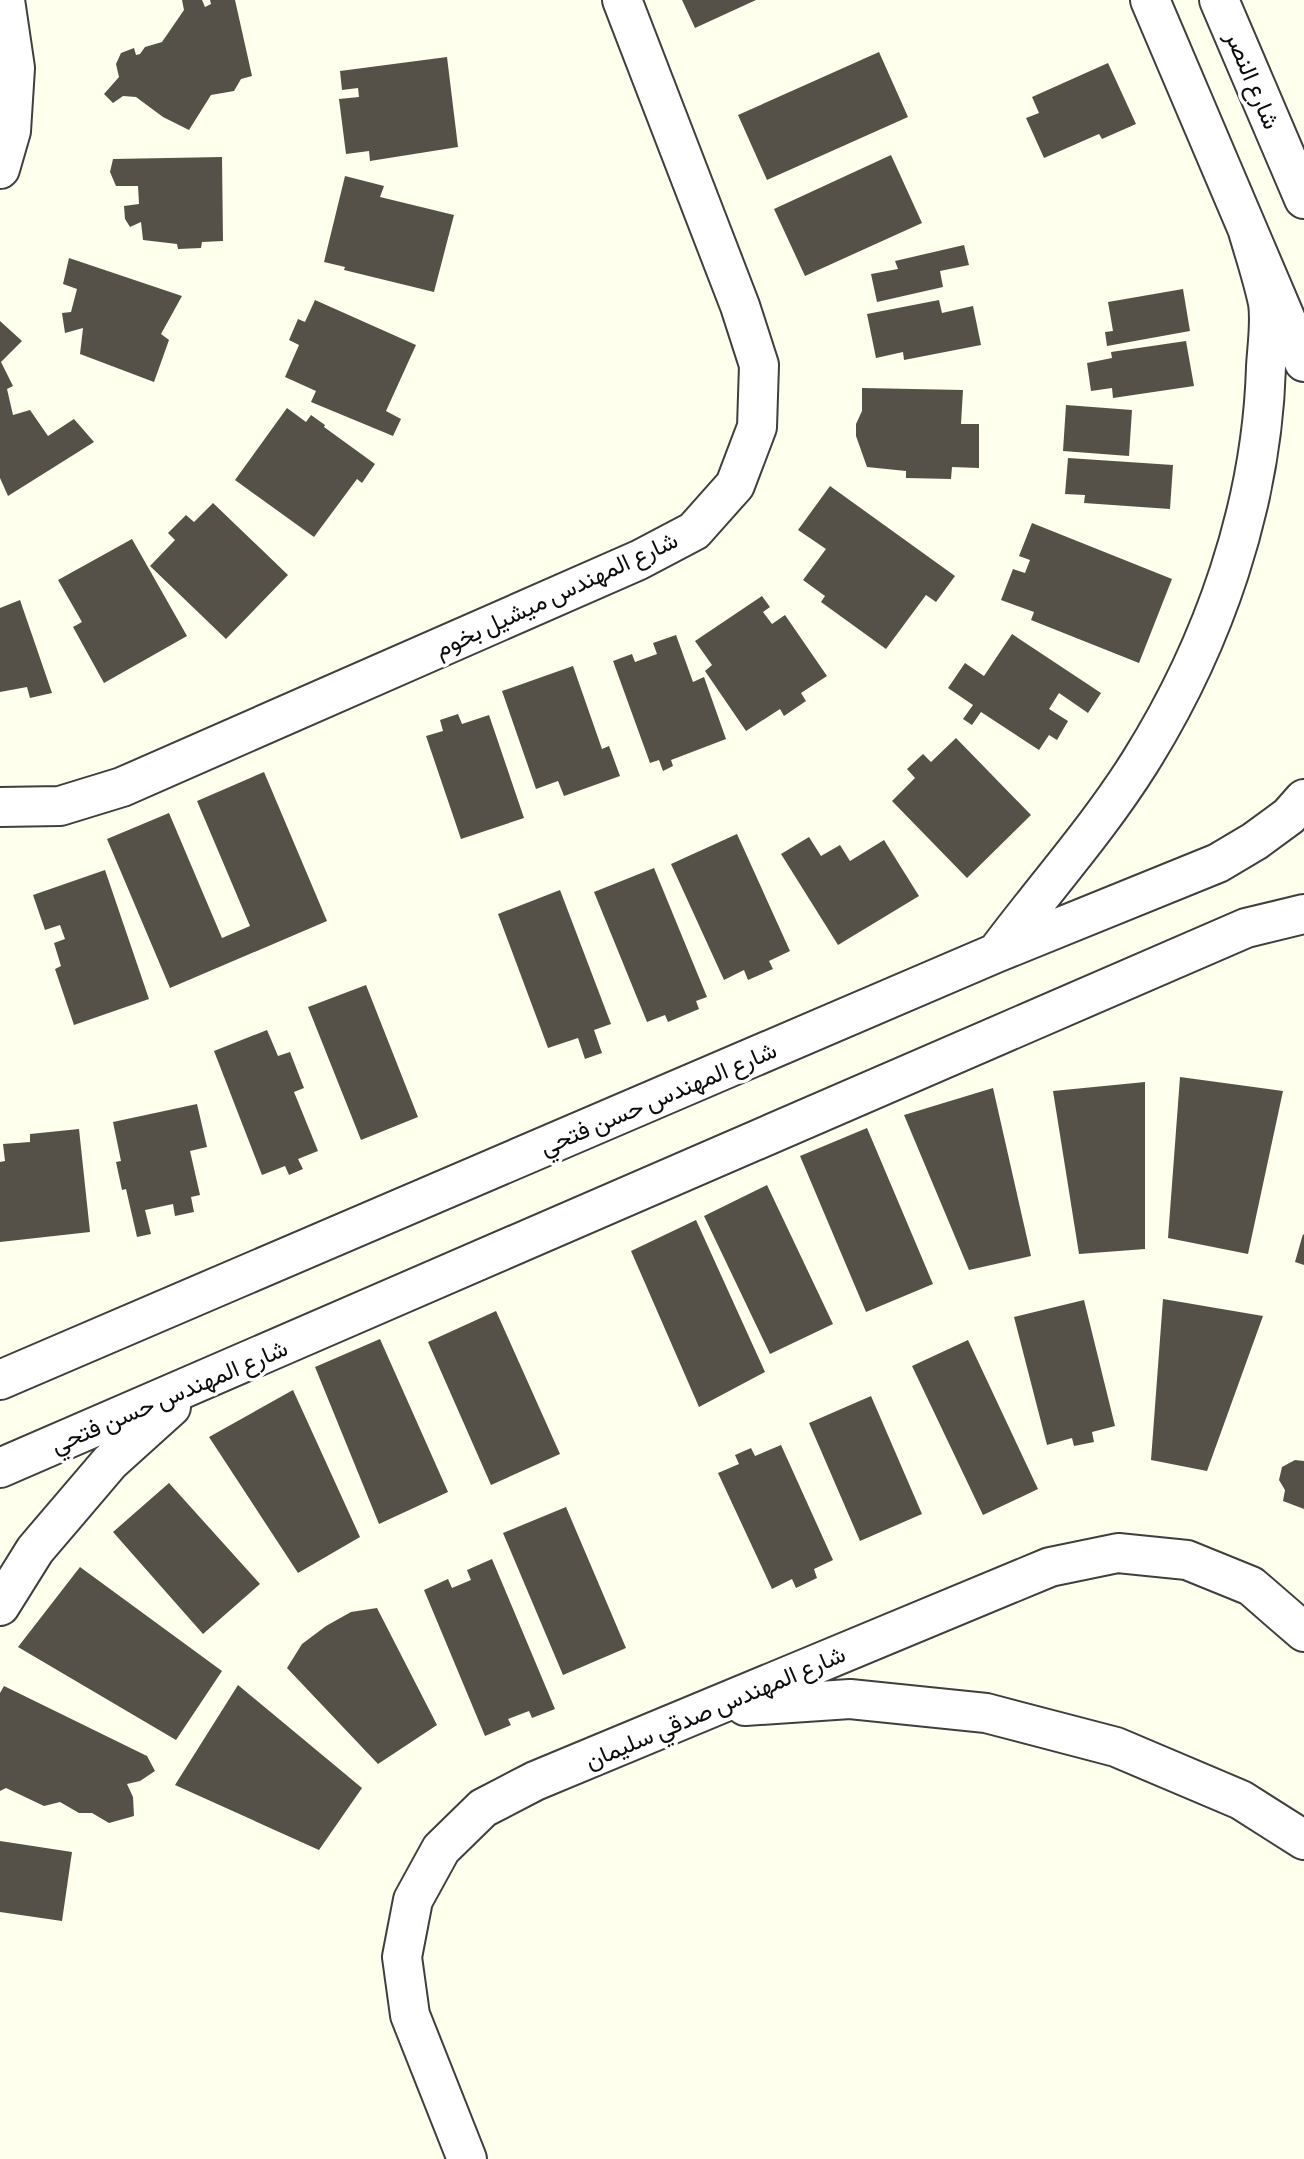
<svg xmlns="http://www.w3.org/2000/svg" width="1304" height="2159" viewBox="0 0 1304 2159" font-family="'Crimson Pro',Vazirmatn,serif">
<rect width="100%" height="100%" fill="#feffec"/>
<path fill="#555149" d="M182,0H202L205,7L211,4L210,0H235L252,76L241,79L234,91L211,95L189,130L163,117L136,97L123,96L113,103L104,94L119,77L116,64L121,53L134,48L136,55L140,54L145,47L162,42L184,10Z
M682,0H756L695,28Z
M879,52L908,117L767,180L738,115Z
M447,57L458,147L370,161L369,151L346,154L339,99L359,97L358,88L342,90L340,71Z
M1108,63L1136,124L1102,139L1099,134L1044,158L1026,118L1039,113L1032,97Z
M891,155L922,223L805,276L774,209Z
M222,157L223,241L202,242L201,248L178,249L177,244L143,240L141,222L130,227L125,219L124,206L139,204L138,186H116L110,172L113,159Z
M345,176L384,186L380,197L454,215L434,292L344,270L345,267L324,262Z
M964,245L969,265L940,271L943,287L877,302L871,274L898,269L895,261Z
M69,258L182,296L161,334L169,340L154,382L80,354L83,328L65,333L62,313L71,312L77,289L63,284Z
M1183,289L1190,331L1107,346L1105,332L1113,331L1108,302Z
M315,300L416,345L386,411L401,419L393,436L311,402L316,391L285,377L299,345L289,340L298,319L305,322Z
M939,300L942,313L973,306L981,345L904,360L903,352L876,358L867,314Z
M0,321L22,341L1,362L13,386L7,389L13,415L30,410L48,436L74,419L94,442L8,496L0,478Z
M1186,341L1194,386L1113,398L1112,388L1091,391L1087,363L1112,358L1111,352Z
M862,388L963,390L961,424H979V468L952,467L951,479L906,478V471L867,467L856,436V424L862,411Z
M1066,405L1132,410L1129,456L1063,451Z
M287,408L306,422L311,415L325,425L324,427L375,464L362,483L357,479L314,537L235,480Z
M1068,458L1173,465L1170,509L1084,503L1085,495L1065,494Z
M830,486L955,576L936,602L926,595L886,649L821,602L825,596L803,580L826,549L798,530Z
M213,503L288,575L226,639L150,566L175,540L168,533L186,515L194,522Z
M1032,523L1172,579L1139,663L1031,620L1034,612L1001,600L1013,569L1025,573L1030,560L1019,556Z
M132,539L187,636L104,683L73,627L82,622L58,580Z
M762,596L770,607L763,612L772,624L785,615L827,676L801,693L806,701L784,716L780,709L746,731L705,671L712,665L695,641Z
M20,600L52,693L30,698L27,687L0,692V608Z
M1012,634L1101,693L1088,713L1059,693L1049,709L1068,721L1057,740L1049,735L1039,750L981,712L972,725L963,719L973,705L948,688L965,663L984,676Z
M676,635L693,682L704,677L726,739L671,760L673,766L663,771L659,760L650,763L613,661L632,654L635,662L657,654L653,643Z
M573,666L602,749L609,746L620,776L564,796L558,781L536,789L502,691Z
M458,714L462,724L489,715L524,818L461,839L426,736L443,731L440,720Z
M956,738L1031,815L967,878L892,801L915,778L907,769L923,754L931,762Z
M264,772L327,921L170,988L107,839L169,813L222,938L250,926L197,801Z
M737,834L790,951L769,961L773,969L748,980L744,970L724,980L671,864Z
M809,837L821,856L840,845L850,861L884,840L919,896L838,945L781,854Z
M654,868L707,997L696,1001L699,1009L668,1022L665,1015L647,1022L594,892Z
M105,870L149,999L74,1025L55,969L61,966L54,943L65,939L60,925L45,930L33,895Z
M560,890L611,1024L594,1030L602,1053L585,1059L578,1038L548,1048L498,914Z
M366,985L418,1117L361,1140L308,1007Z
M267,1030L278,1056L290,1052L304,1088L294,1092L318,1151L298,1159L303,1169L289,1175L285,1166L262,1175L214,1051Z
M1180,1077L1283,1091L1248,1254L1168,1238Z
M1145,1082V1249L1079,1254L1053,1091Z
M993,1088L1031,1256L969,1270L904,1115Z
M197,1104L207,1147L190,1151L200,1195L191,1197L194,1212L175,1216L173,1204L145,1210L151,1234L137,1237L126,1189L122,1190L116,1162L121,1161L113,1122Z
M867,1128L933,1284L866,1312L800,1156Z
M79,1129L90,1232L0,1242V1162L5,1161L3,1144L30,1142V1134Z
M767,1185L833,1324L770,1354L704,1216Z
M696,1220L765,1372L699,1407L631,1251Z
M1303,1234L1304,1235V1265L1295,1262Z
M1163,1299L1263,1316L1207,1471L1151,1460Z
M1084,1300L1115,1426L1092,1432L1094,1442L1074,1446L1072,1438L1047,1445L1014,1317Z
M496,1311L560,1454L491,1485L428,1342Z
M380,1339L448,1492L379,1524L315,1367Z
M968,1340L1038,1489L983,1515L912,1366Z
M293,1390L360,1537L298,1573L209,1437Z
M871,1396L922,1514L860,1541L809,1423Z
M781,1445L833,1560L814,1569L817,1578L796,1588L792,1579L772,1589L718,1473L739,1464L735,1455L751,1448L755,1456Z
M1295,1460L1304,1461V1509L1283,1501L1285,1490L1279,1480L1282,1467Z
M169,1483L260,1584L203,1634L113,1532Z
M566,1507L626,1648L563,1675L503,1533Z
M492,1559L555,1709L532,1718L529,1711L508,1719L511,1725L485,1736L424,1590L448,1579L452,1588L471,1580L467,1570Z
M80,1567L222,1671L176,1740L18,1647Z
M377,1608L437,1725L378,1764L287,1668L302,1644L326,1626L351,1612Z
M238,1685L362,1788L319,1850L175,1785Z
M4,1686L147,1756L155,1771L140,1781L127,1784L133,1797L134,1816L109,1823L92,1813H79L60,1802L44,1806L6,1788L0,1791V1693Z
M0,1841L72,1852L62,1921L0,1912Z"/>
<g fill="none" stroke-linecap="round" stroke-linejoin="round">
<g stroke="#3f3f3f" stroke-width="42">
<path id="minor" d="M1150,0L1304,362
M1219,0L1304,199
M0,169L11,131L15,68L5,0
M0,807L60,806L122,787L639,560L694,531L735,485L757,427L759,365L740,306L622,0
M997,952C1044,889 1098,829 1140,762C1214,644 1262,505 1266,367C1267,347 1271,323 1268,303C1263,279 1255,255 1248,231
M0,1380L996,953L1218,863L1255,841L1289,816L1304,799
M0,1468L1246,928L1304,914
M0,1606L35,1550L110,1462L171,1407
M745,1706L850,1699L986,1713L1116,1747L1241,1800L1304,1840
M467,2159L410,2015L402,1957L413,1900L441,1849L483,1808L535,1781L1050,1567L1118,1553L1187,1560L1251,1586L1304,1632"/>
</g>
<use href="#minor" stroke="#fff" stroke-width="38"/>
</g>
<g text-anchor="middle" dominant-baseline="central" stroke-width="7" stroke-linejoin="round" paint-order="stroke">
<g font-size="24" fill="#0c0c0c" stroke="#fff">
<text transform="translate(1253 80) rotate(67)">شارع النصر</text>
<text transform="translate(556 594) rotate(-25)">شارع المهندس ميشيل بخوم</text>
<text transform="translate(658 1098) rotate(-23)">شارع المهندس حسن فتحي</text>
<text transform="translate(169 1396) rotate(-23)">شارع المهندس حسن فتحي</text>
<text transform="translate(715 1707) rotate(-23)">شارع المهندس صدقي سليمان</text>
</g>
</g>
</svg>
